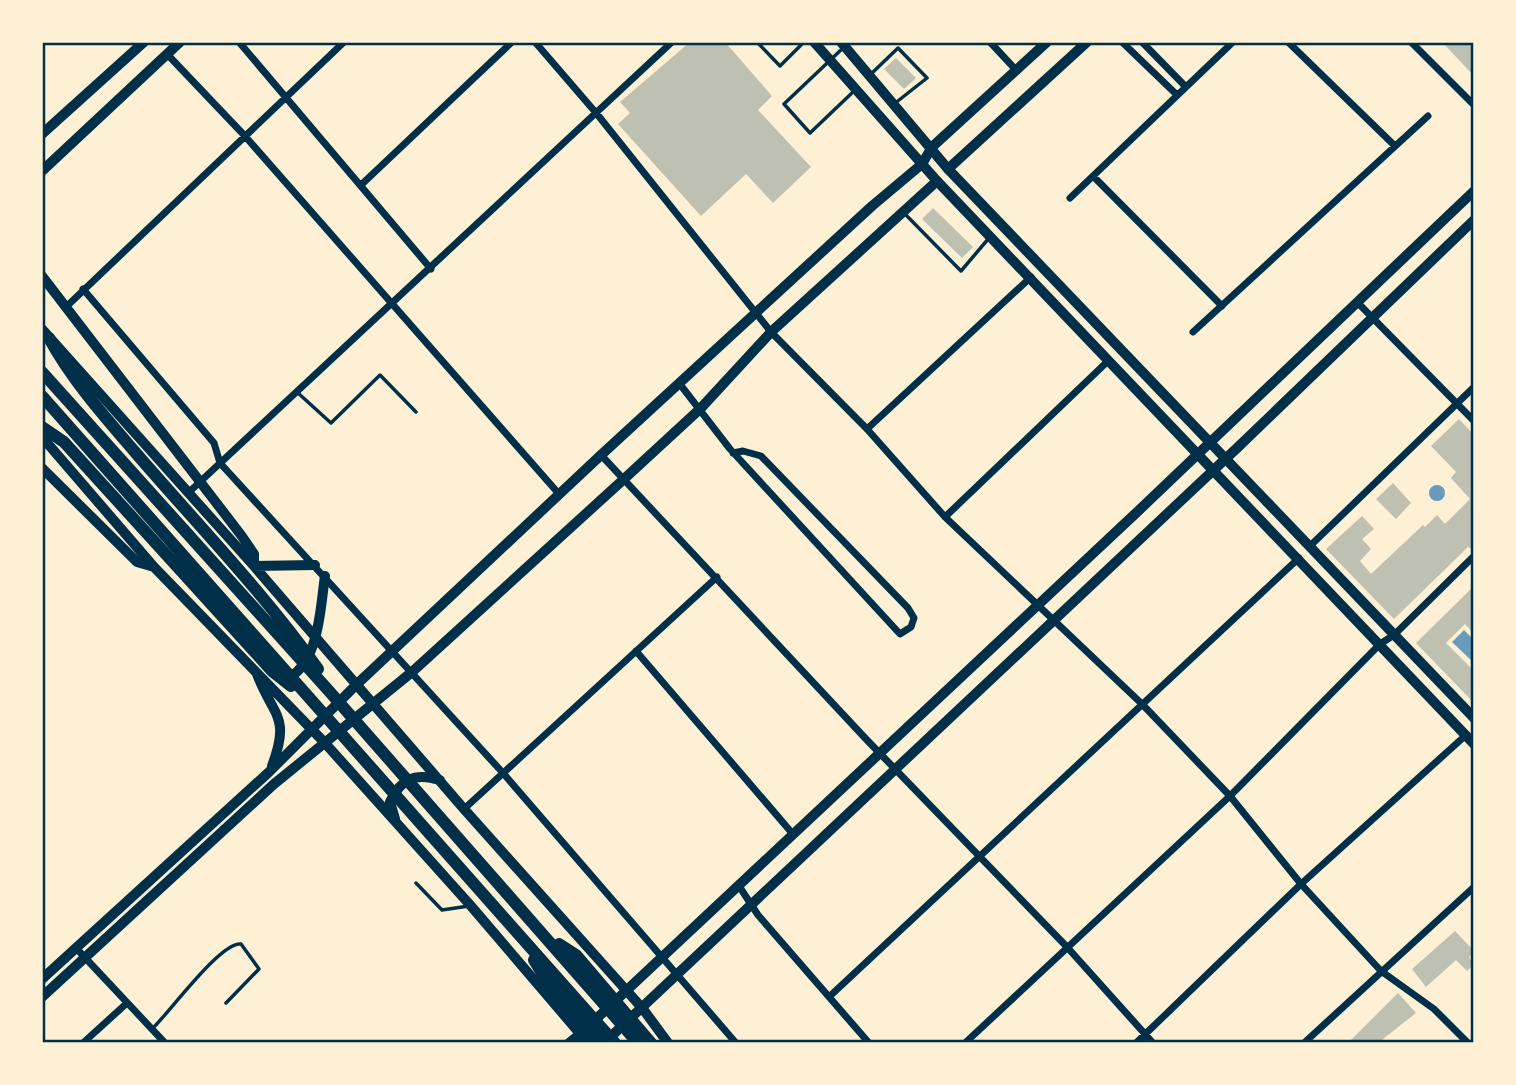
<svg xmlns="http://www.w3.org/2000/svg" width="1516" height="1085" viewBox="0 0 1516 1085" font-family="Merriweather,serif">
<rect width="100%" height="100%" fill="#fdf0d5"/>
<path fill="#669bbc" d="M1429 493a8 8 0 1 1 16 0a8 8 0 1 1-16 0Z
M1464,630L1474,640L1472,661L1452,642Z"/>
<path fill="#bec0b2" d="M690,42H725L772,96L758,110L811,167L773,203L746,174L701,216L618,124L630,113L620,102Z
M1442,42H1474V76Z
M896,58L916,78L904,89L884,69Z
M933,208L973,247L962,258L922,219Z
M1459,419L1474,435V550L1468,547L1394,619L1326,549L1362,516L1374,529L1362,539L1371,549L1360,561L1371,574L1423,525L1425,527L1437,515L1445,524L1470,499L1451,478L1456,472L1431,446Z
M1393,483L1411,503L1396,519L1376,499Z
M1474,586V634L1465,624L1446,643L1474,671V703L1416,643Z
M1455,931L1474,951L1469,957L1474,964L1467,971L1456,960L1426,987L1412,969Z
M1398,993L1416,1013L1378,1043H1348Z"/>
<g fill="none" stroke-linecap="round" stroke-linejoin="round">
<path stroke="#003049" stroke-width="3.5" d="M757,42L780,66L804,42
M843,48L784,104L810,133L854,91
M871,74L898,48L927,78L894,104
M904,213L961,271L989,238
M298,393L331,423L380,375L416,412
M416,883L442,910L469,906
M152,1029C169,1013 221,941 241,944L259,969L226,1003"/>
<path stroke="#003049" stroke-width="7" d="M239,42L431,269
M535,42L597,114L771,332L867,429L945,517L1142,704L1230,796L1301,884L1381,971L1434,1009L1468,1043
M990,42L1017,71
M1122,42L1176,94
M1142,42L1185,86
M1288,42L1395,146
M1411,42L1474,105
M167,54L244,135L559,494
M1093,176L1222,306
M361,185L512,42
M1070,198L1233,42
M83,289L214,443L220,463L503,773L736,1043
M1358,303L1474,421
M67,306L344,42
M1193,332L1428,116
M679,383L730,449L900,634L911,627L914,618L908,608L761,456L743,451L733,453
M867,429L1031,277
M601,455L866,739L1067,947L1153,1043
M188,493L672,42
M945,517L1109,360
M1310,546L1474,387
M636,651L792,833
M464,809L717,577
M739,886L758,915L869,1043
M76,948L165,1043
M830,996L1299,558
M83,1043L127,1003
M965,1043L1230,796L1380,644L1394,635L1474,556
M1136,1043L1301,884L1466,735
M1304,1043L1474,887"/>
<path stroke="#003049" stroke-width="10" d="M814,42L937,181L1474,744
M841,42L948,169L1474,718
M569,1043L580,1034"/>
<path stroke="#003049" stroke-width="10" d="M42,134L144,42
M948,169L1087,42
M42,171L180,42
M42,276L241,535L254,554V566L315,565
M42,329L254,566L464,809L643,1009L668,1043
M42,437L154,567L324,742L471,906L588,1043
M42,468L137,562L154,567
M257,674C273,717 291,715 272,766
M285,680C320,664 320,608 325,576
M395,819L390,802C401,779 414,772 440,780
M42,979L269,772L356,685L601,455L872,206L922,164L932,147L1047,42
M42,997L274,784L412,672L624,479L701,408L771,332L937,181
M580,1034L1135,514L1474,191
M604,1043L1236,449L1474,220"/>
<path stroke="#003049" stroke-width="12" d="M49,338C72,380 104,416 135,452C197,524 263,592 318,669
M42,372L329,691L638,1043
M42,396L615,1043
M42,427L64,442L272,671L291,686
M559,944L576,955L651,1043
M534,960L546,980L599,1043"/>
</g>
<rect width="1516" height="1085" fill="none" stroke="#fdf0d5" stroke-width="88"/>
<rect x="44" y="44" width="1428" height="997" fill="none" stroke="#003049" stroke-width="2.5"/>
</svg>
